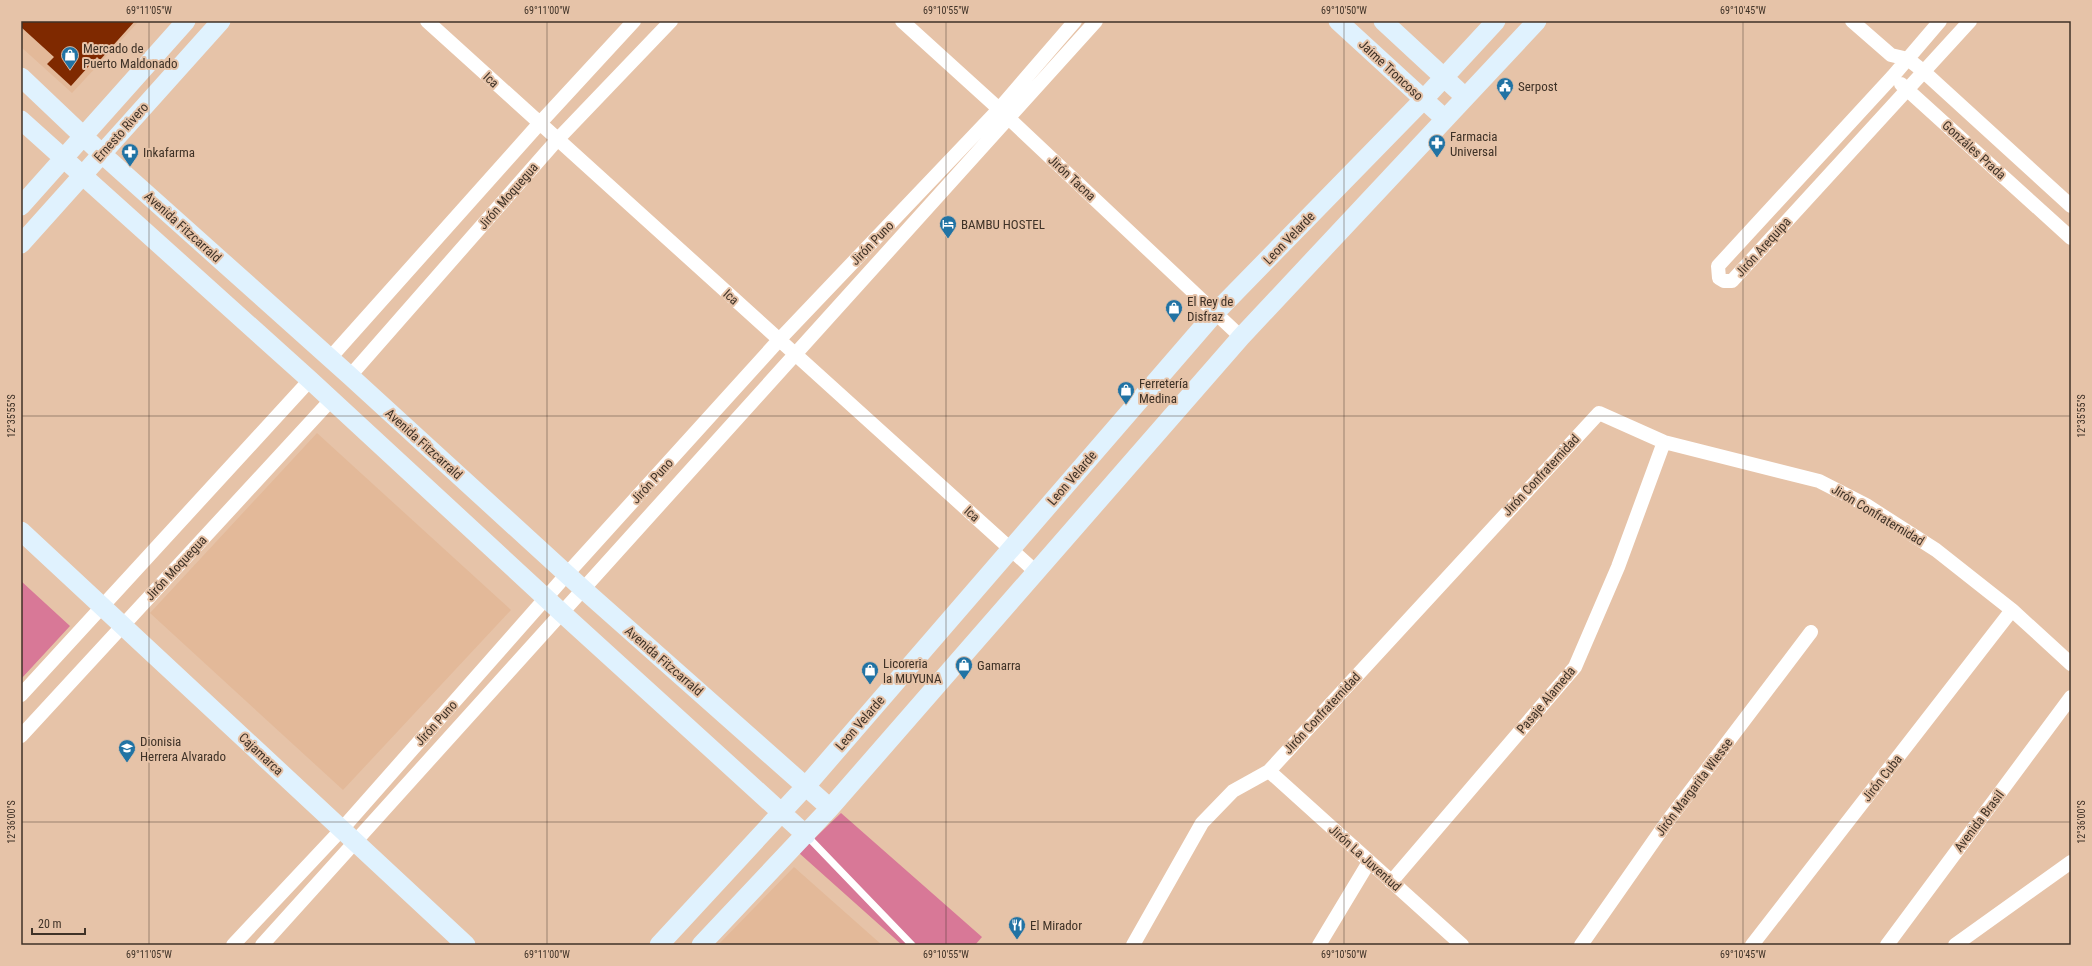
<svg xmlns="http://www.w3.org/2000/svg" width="2092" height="966" viewBox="0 0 2092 966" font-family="'Roboto Condensed',sans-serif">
<rect width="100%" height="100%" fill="#e6c3a8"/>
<path fill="#e3b999" d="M21,21H139L72,93L21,47Z
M317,433L511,610L343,790L150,613Z
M794,867L882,945H718Z"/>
<path fill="#d87897" d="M21,581L70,626L21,679Z
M841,813L982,937L975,945H902L799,853Z"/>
<path fill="#7f2900" d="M21,21H135L100,60L97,57L71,86L47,64L54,57L21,27Z"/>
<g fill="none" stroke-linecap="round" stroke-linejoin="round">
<path stroke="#fff" stroke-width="7" d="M807,836L912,945"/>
<path stroke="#fff" stroke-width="14" d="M427,21L1036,572
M902,21L999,109L1241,337
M1852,21L1891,55L1908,59L1923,71L2071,206
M1940,21L1893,76L1718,266L1719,278L1724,281H1732L1970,21
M1901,84L2071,238
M330,358L539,124L634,21
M350,376L557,140L671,21
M21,695L310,380
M21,736L331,400
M1269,771L1462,945
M1391,882L1575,667L1618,567L1664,442
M233,945L342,829L567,574L779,340L999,109L1075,21
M262,945L1096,21
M1133,945L1202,823L1233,791L1269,771L1599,413L1664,442L1819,481L1866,505L1936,550L2012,610L2071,664
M1319,945L1369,862
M1581,945L1667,822L1811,632
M1752,945L2012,610
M1887,945L2071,697
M1955,945L2071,862"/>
<path stroke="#e0f2fe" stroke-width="19" d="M1338,21L1445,119
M1383,21L1465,97
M21,77L102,154L350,376L583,589L830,808
M21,120L310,380L562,613L806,835
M21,206L186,21
M21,244L221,21
M21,531L466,945
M659,945L806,786L1215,313L1423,100L1496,21
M701,945L830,808L1241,337L1537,21"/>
</g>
<path fill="none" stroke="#3f3227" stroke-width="1" stroke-opacity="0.45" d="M149,21V945M547,21V945M946,21V945M1344,21V945M1743,21V945M21,416H2071M21,822H2071"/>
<defs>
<g id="shop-pin" transform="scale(0.9)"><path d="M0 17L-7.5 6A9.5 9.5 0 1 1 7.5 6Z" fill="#2173a4" stroke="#e6c3a8"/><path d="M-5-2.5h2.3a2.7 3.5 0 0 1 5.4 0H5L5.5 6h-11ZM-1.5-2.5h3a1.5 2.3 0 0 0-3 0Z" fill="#fff"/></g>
<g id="civic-pin" transform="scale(0.9)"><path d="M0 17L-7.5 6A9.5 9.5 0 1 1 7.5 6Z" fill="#2173a4" stroke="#e6c3a8"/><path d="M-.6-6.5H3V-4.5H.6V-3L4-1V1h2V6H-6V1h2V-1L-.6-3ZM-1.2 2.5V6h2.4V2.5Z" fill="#fff"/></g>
<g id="pharmacy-pin" transform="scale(0.9)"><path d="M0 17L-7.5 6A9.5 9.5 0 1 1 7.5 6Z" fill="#2173a4" stroke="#e6c3a8"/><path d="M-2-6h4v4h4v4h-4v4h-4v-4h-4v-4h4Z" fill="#fff"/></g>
<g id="hotel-pin" transform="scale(0.9)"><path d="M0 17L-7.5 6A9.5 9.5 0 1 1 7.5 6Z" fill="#2173a4" stroke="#e6c3a8"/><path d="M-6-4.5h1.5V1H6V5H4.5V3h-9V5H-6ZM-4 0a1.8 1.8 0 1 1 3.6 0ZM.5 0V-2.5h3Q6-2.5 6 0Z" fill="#fff"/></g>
<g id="school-pin" transform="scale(0.9)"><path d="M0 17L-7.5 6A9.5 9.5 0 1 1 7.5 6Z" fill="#2173a4" stroke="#e6c3a8"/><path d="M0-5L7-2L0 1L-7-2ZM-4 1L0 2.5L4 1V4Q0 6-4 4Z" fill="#fff"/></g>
<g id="restaurant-pin" transform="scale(0.9)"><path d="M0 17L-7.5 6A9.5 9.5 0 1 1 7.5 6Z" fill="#2173a4" stroke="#e6c3a8"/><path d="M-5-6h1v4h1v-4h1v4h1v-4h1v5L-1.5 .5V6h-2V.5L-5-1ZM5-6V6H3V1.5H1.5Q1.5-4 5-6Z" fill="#fff"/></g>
</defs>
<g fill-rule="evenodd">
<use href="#shop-pin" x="70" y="55"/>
<use href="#civic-pin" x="1505" y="86"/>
<use href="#pharmacy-pin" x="1437" y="143"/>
<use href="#pharmacy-pin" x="130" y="152"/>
<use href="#hotel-pin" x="948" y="224"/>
<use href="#shop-pin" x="1174" y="308"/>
<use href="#shop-pin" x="1126" y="390"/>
<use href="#shop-pin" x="964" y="665"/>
<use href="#shop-pin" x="870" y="670"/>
<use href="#school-pin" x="127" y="748"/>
<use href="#restaurant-pin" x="1017" y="925"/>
</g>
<g text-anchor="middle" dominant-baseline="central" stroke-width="4" stroke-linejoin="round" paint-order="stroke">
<g font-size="13" fill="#3f3227" stroke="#e6c3a8" text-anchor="start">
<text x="83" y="48">Mercado de<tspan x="83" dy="15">Puerto Maldonado</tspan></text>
<text x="1518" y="86">Serpost</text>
<text x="1450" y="136">Farmacia<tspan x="1450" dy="15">Universal</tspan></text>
<text x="143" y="152">Inkafarma</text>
<text x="961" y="224">BAMBU HOSTEL</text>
<text x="1187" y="301">El Rey de<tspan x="1187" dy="15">Disfraz</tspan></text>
<text x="1139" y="383">Ferretería<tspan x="1139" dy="15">Medina</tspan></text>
<text x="883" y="663">Licoreria<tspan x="883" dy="15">la MUYUNA</tspan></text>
<text x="977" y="665">Gamarra</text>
<text x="140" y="741">Dionisia<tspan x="140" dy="15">Herrera Alvarado</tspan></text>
<text x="1030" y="925">El Mirador</text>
</g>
<g font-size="13" fill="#3f3227" stroke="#e6c3a8">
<text transform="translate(1391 70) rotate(43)">Jaime Troncoso</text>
<text transform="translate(491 80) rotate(43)">Ica</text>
<text transform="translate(121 132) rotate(-48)">Ernesto Rivero</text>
<text transform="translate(1974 150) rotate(42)">Gonzáles Prada</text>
<text transform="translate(1072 178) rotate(43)">Jirón Tacna</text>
<text transform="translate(508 196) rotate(-49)">Jirón Moquegua</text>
<text transform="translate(183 227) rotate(42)">Avenida Fitzcarrald</text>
<text transform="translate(1289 238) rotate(-46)">Leon Velarde</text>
<text transform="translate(872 243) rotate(-46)">Jirón Puno</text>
<text transform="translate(1763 247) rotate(-48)">Jirón Arequipa</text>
<text transform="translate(731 297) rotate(42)">Ica</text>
<text transform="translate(424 444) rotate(42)">Avenida Fitzcarrald</text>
<text transform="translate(1541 475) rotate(-47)">Jirón Confraternidad</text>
<text transform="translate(1072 478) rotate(-49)">Leon Velarde</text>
<text transform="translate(652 481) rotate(-48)">Jirón Puno</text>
<text transform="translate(972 514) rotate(42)">Ica</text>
<text transform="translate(1878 515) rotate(31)">Jirón Confraternidad</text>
<text transform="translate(176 568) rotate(-47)">Jirón Moquegua</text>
<text transform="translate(664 661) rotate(41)">Avenida Fitzcarrald</text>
<text transform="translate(1546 700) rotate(-50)">Pasaje Alameda</text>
<text transform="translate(1322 713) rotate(-47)">Jirón Confraternidad</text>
<text transform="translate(436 723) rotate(-48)">Jirón Puno</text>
<text transform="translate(860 723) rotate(-49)">Leon Velarde</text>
<text transform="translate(261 754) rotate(43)">Cajamarca</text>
<text transform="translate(1882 778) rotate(-52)">Jirón Cuba</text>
<text transform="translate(1694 787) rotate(-53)">Jirón Margarita Wiesse</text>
<text transform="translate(1979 821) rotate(-53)">Avenida Brasil</text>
<text transform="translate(1365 858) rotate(42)">Jirón La Juventud</text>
</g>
</g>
<rect width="2092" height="966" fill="none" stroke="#e6c3a8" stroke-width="44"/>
<path d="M32 928v6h53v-6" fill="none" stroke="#3f3227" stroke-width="2"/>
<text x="38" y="928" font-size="12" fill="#3f3227" stroke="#e6c3a8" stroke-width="3" paint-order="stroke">20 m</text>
<rect x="22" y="22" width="2048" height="922" fill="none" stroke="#3f3227" stroke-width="1.5"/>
<g font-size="10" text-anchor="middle" fill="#3f3227">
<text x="149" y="14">69°11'05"W</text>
<text x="547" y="14">69°11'00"W</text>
<text x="946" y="14">69°10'55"W</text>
<text x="1344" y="14">69°10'50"W</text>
<text x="1743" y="14">69°10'45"W</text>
<text transform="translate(11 416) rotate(-90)" y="4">12°35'55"S</text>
<text transform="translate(2081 416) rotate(-90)" y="4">12°35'55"S</text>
<text transform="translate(11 822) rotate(-90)" y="4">12°36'00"S</text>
<text transform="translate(2081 822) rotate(-90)" y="4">12°36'00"S</text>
<text x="149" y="958">69°11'05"W</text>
<text x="547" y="958">69°11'00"W</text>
<text x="946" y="958">69°10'55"W</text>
<text x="1344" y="958">69°10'50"W</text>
<text x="1743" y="958">69°10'45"W</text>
</g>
</svg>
